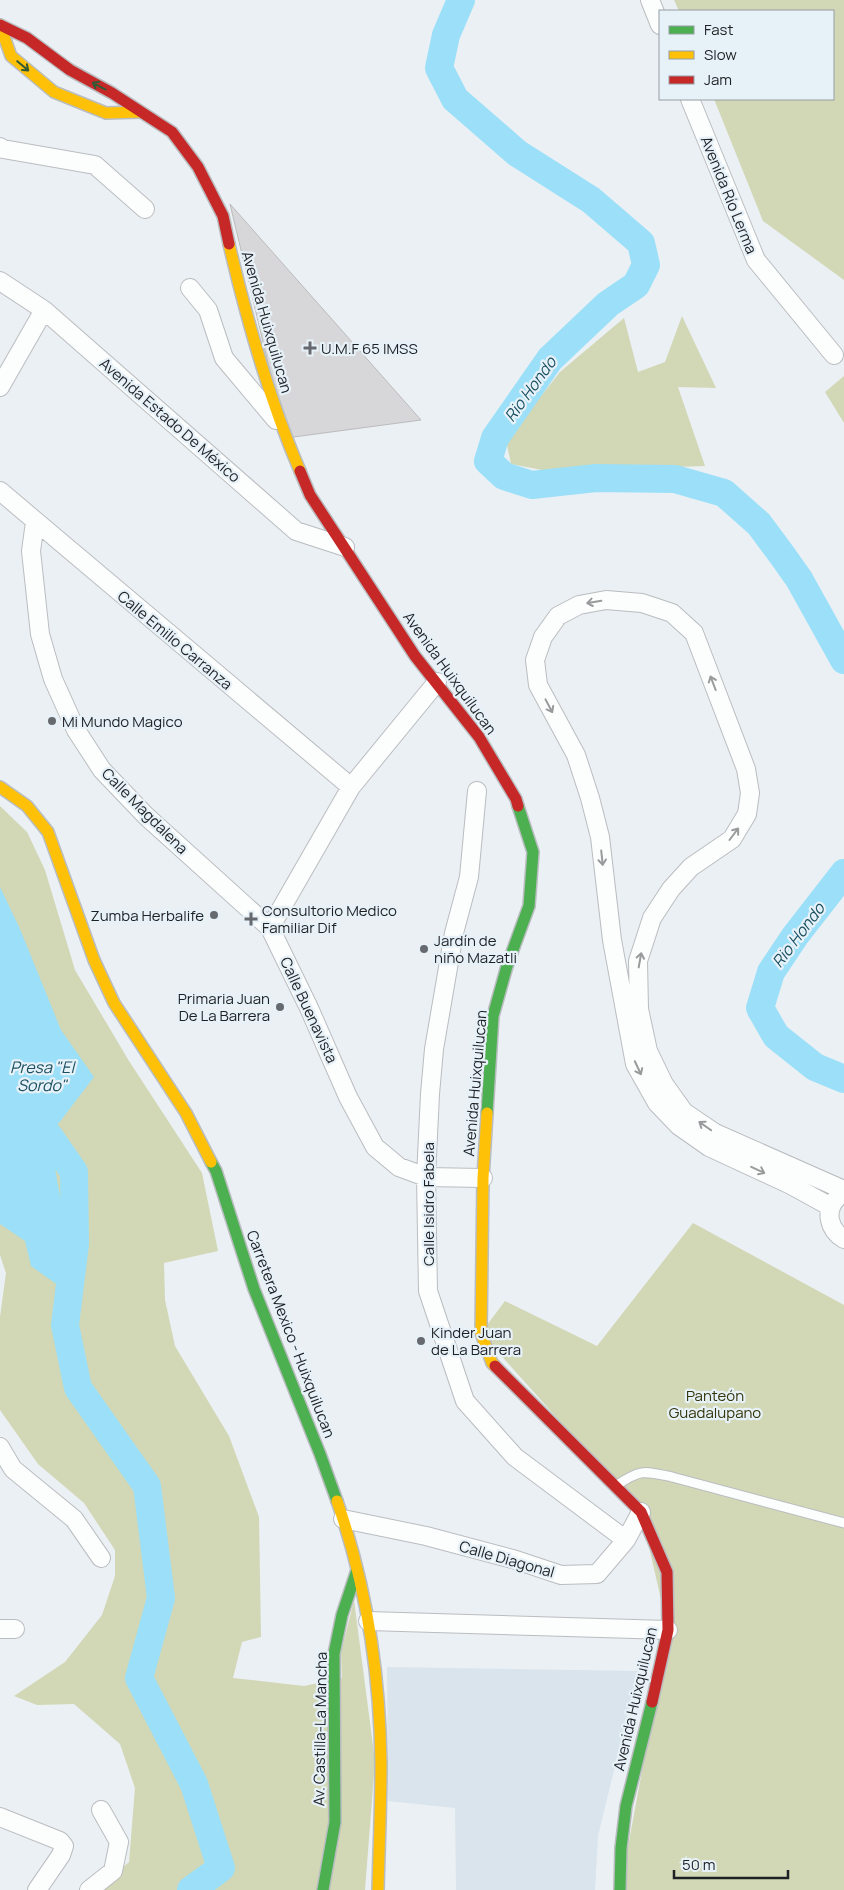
<svg xmlns="http://www.w3.org/2000/svg" width="844" height="1890" viewBox="0 0 844 1890" font-family="Manrope,sans-serif">
<rect width="100%" height="100%" fill="#ebf0f4"/>
<path fill="#d9e4ec" d="M387,1667L638,1671L598,1836L595,1890H456L455,1808L388,1801Z"/>
<path fill="#d2d7b6" d="M674,0H844V280L763,221L714,99H833V11H679Z
M682,316L716,388L678,387L705,466L547,471L511,464L506,440L560,372L624,318L638,372L665,362Z
M844,376V423L825,392Z
M0,806L27,832L45,870L75,970L129,1061L202,1173L218,1251L164,1263L165,1300L175,1346L229,1436L259,1517L261,1637L242,1642L233,1678L304,1686L342,1678L341,1653L354,1600L375,1761L365,1890H96L129,1862L135,1788L120,1744L74,1704L37,1705L14,1696L65,1662L102,1615L115,1576V1550L84,1503L38,1464L0,1410V1317L6,1273L0,1255Z
M693,1223L844,1305V1890H620L668,1630L641,1512L481,1333L505,1301L597,1346Z"/>
<path fill="#9be0f8" d="M0,887L20,929L61,1030L94,1077L49,1136L64,1217L61,1245L59,1286L31,1266L25,1241L0,1224Z"/>
<g fill="none" stroke-linecap="round" stroke-linejoin="round">
<path stroke="#9be0f8" stroke-width="28" d="M461,0L446,35L439,68L455,99L517,153L591,200L641,243L646,265L636,285L608,304L550,359L495,438L488,461L504,476L532,485L596,478L675,479L724,493L759,524L782,555L799,579L844,660
M844,873L795,936L771,972L760,1008L776,1036L815,1067L844,1079
M49,1136L74,1172L75,1244L65,1325L78,1388L147,1486L161,1598L139,1678L194,1784L221,1868L191,1890"/>
</g>
<path fill="#d7d7d9" stroke="#bbbbbc" d="M230,204L421,420L286,438Z"/>
<g fill="none" stroke-linecap="round" stroke-linejoin="round">
<g stroke="#babdc0" stroke-width="11">
<path id="lane" d="M617,1485C641,1469 644,1471 672,1477L844,1523"/>
</g>
<g stroke="#babdc0" stroke-width="20">
<path id="street" d="M650,0L660,25
M690,99L756,260L834,355
M0,147L3,149L95,165L145,209
M0,281L44,310L296,531L345,547
M190,288L208,310L224,358L276,420
M0,387L44,310
M0,491L351,787
M35,522L31,551L40,634L53,679L76,730L102,770L146,816L270,928L309,1008L348,1097L375,1147L399,1167L426,1177L483,1178
M477,791L469,877L454,933L434,1049L430,1094L426,1177L428,1291L465,1401L515,1457L626,1540
M270,928L351,787L437,682
M837,1198C824,1211 829,1230 844,1239
M831,1207L791,1185L709,1147L679,1126L657,1103L635,1064L612,940L600,837L590,798L576,755L538,685L535,660L543,637L558,616L579,605L606,600L642,603L672,613L694,633L746,769L750,793L747,814L732,839L691,867L671,889L652,918L638,961L639,1009L648,1051L664,1084L684,1112L715,1133L844,1190
M0,1447L13,1469L74,1519L101,1558
M343,1519L426,1536L516,1560L561,1575L597,1574L626,1540L641,1512
M368,1621L668,1630
M0,1629H15
M0,1817L60,1841L64,1846L61,1855L37,1890
M89,1890L113,1871L119,1842L101,1810"/>
</g>
<g stroke="#babdc0" stroke-width="14">
<path id="fast" d="M487,1113L493,1016L507,966L529,906L533,852L518,806
M211,1162L216,1171L254,1289L320,1454L337,1501
M323,1890L335,1822L334,1654L342,1615L357,1570
M620,1890L621,1848L626,1806L652,1702"/>
</g>
<g stroke="#babdc0" stroke-width="14">
<path id="slow" d="M0,25L11,56L54,92L106,113L140,112
M229,244C247,321 269,399 300,471
M0,787L27,806L48,832L94,960L114,1003L186,1113L211,1162
M487,1113L483,1178L481,1333L492,1363L495,1366
M337,1501C366,1584 380,1676 381,1764C381,1806 379,1848 378,1890"/>
</g>
<g stroke="#babdc0" stroke-width="14">
<path id="jam" d="M0,25L27,38L70,70L112,93L172,132L198,167L223,216L229,244
M300,471L310,495L415,656L479,737L516,799L518,806
M495,1366L641,1512L667,1572L668,1630L652,1702"/>
</g>
<use href="#lane" stroke="#fcfdfd" stroke-width="9"/>
<use href="#street" stroke="#fcfdfd" stroke-width="18"/>
<use href="#fast" stroke="#4caf50" stroke-width="11"/>
<use href="#slow" stroke="#ffc107" stroke-width="11"/>
<use href="#jam" stroke="#c62828" stroke-width="11"/>
</g>
<defs><path id="oneway-shaft" d="M-6 0H5M1.5-3L5.5 0L1.5 3" fill="none" stroke-width="1.6" stroke-linecap="round" stroke-linejoin="round" transform="scale(1.25)"/></defs>
<g stroke="#305a36">
<use href="#oneway-shaft" transform="translate(23 66) rotate(40)"/>
<use href="#oneway-shaft" transform="translate(99 86) rotate(-152)"/>
</g>
<g stroke="#989a9b">
<use href="#oneway-shaft" transform="translate(594 602) rotate(171)"/>
<use href="#oneway-shaft" transform="translate(713 683) rotate(-111)"/>
<use href="#oneway-shaft" transform="translate(549 706) rotate(62)"/>
<use href="#oneway-shaft" transform="translate(734 834) rotate(-53)"/>
<use href="#oneway-shaft" transform="translate(602 858) rotate(84)"/>
<use href="#oneway-shaft" transform="translate(640 960) rotate(-80)"/>
<use href="#oneway-shaft" transform="translate(638 1068) rotate(65)"/>
<use href="#oneway-shaft" transform="translate(705 1126) rotate(-145)"/>
<use href="#oneway-shaft" transform="translate(758 1170) rotate(25)"/>
</g>
<g fill="#66696d" stroke="#e7f1f8" stroke-width="2">
<path d="M307.5 340.5h5v5h5v5h-5v5h-5v-5h-5v-5h5z"/>
<circle cx="52" cy="721" r="5"/>
<circle cx="214" cy="915" r="5"/>
<path d="M248.5 911.5h5v5h5v5h-5v5h-5v-5h-5v-5h5z"/>
<circle cx="424" cy="949" r="5"/>
<circle cx="280" cy="1007" r="5"/>
<circle cx="421" cy="1341" r="5"/>
</g>
<g text-anchor="middle" dominant-baseline="central" stroke-width="4.5" stroke-linejoin="round" paint-order="stroke">
<g font-size="15" fill="#1e2124" stroke="#e7f1f8">
<text transform="translate(729 195) rotate(68)">Avenida Río Lerma</text>
<text transform="translate(267 322) rotate(74)">Avenida Huixquilucan</text>
<text transform="translate(170 420) rotate(41)">Avenida Estado De México</text>
<text transform="translate(175 640) rotate(40)">Calle Emilio Carranza</text>
<text transform="translate(450 673) rotate(54)">Avenida Huixquilucan</text>
<text transform="translate(145 811) rotate(45)">Calle Magdalena</text>
<text transform="translate(309 1010) rotate(65)">Calle Buenavista</text>
<text transform="translate(475 1083) rotate(-85)">Avenida Huixquilucan</text>
<text transform="translate(428 1204) rotate(-90)">Calle Isidro Fabela</text>
<text transform="translate(291 1334) rotate(69)">Carretera Mexico - Huixquilucan</text>
<text transform="translate(507 1559) rotate(16)">Calle Diagonal</text>
<text transform="translate(635 1699) rotate(-77)">Avenida Huixquilucan</text>
<text transform="translate(320 1729) rotate(-89)">Av. Castilla-La Mancha</text>
</g>
<g font-size="15" fill="#1e2124" stroke="#e7f1f8" text-anchor="start">
<text x="321" y="348">U.M.F 65 IMSS</text>
<text x="62" y="721">Mi Mundo Magico</text>
<text x="262" y="910">Consultorio Medico<tspan x="262" dy="17">Familiar Dif</tspan></text>
<text x="204" y="915" text-anchor="end">Zumba Herbalife</text>
<text x="434" y="940">Jardín de<tspan x="434" dy="17">niño Mazatli</tspan></text>
<text x="270" y="998" text-anchor="end">Primaria Juan<tspan x="270" dy="17">De La Barrera</tspan></text>
<text x="431" y="1332">Kinder Juan<tspan x="431" dy="17">de La Barrera</tspan></text>
</g>
<g font-size="15" fill="#333408" stroke="#e7f1f8">
<text x="715" y="1395">Panteón<tspan x="715" dy="17">Guadalupano</tspan></text>
</g>
<g font-size="16" font-style="italic" fill="#1a5061" stroke="#e7f1f8">
<text transform="translate(530 389) rotate(-54)">Rio Hondo</text>
<text transform="translate(798 935) rotate(-53)">Rio Hondo</text>
<text x="42" y="1067">Presa "El<tspan x="42" dy="18">Sordo"</tspan></text>
</g>
</g>
<rect x="659" y="10" width="175" height="90" fill="#e7f1f8" stroke="#979ea3"/>
<rect x="669" y="26" width="25" height="8" fill="#4caf50" stroke="#979ea3"/>
<text x="704" y="35" font-size="15" fill="#1e2124">Fast</text>
<rect x="669" y="51" width="25" height="8" fill="#ffc107" stroke="#979ea3"/>
<text x="704" y="60" font-size="15" fill="#1e2124">Slow</text>
<rect x="669" y="76" width="25" height="8" fill="#c62828" stroke="#979ea3"/>
<text x="704" y="85" font-size="15" fill="#1e2124">Jam</text>
<path d="M674 1870v8h114v-8" fill="none" stroke="#1e2124" stroke-width="2.5"/>
<text x="682" y="1870" font-size="15" fill="#1e2124" stroke="#e7f1f8" stroke-width="4" paint-order="stroke">50 m</text>
</svg>
